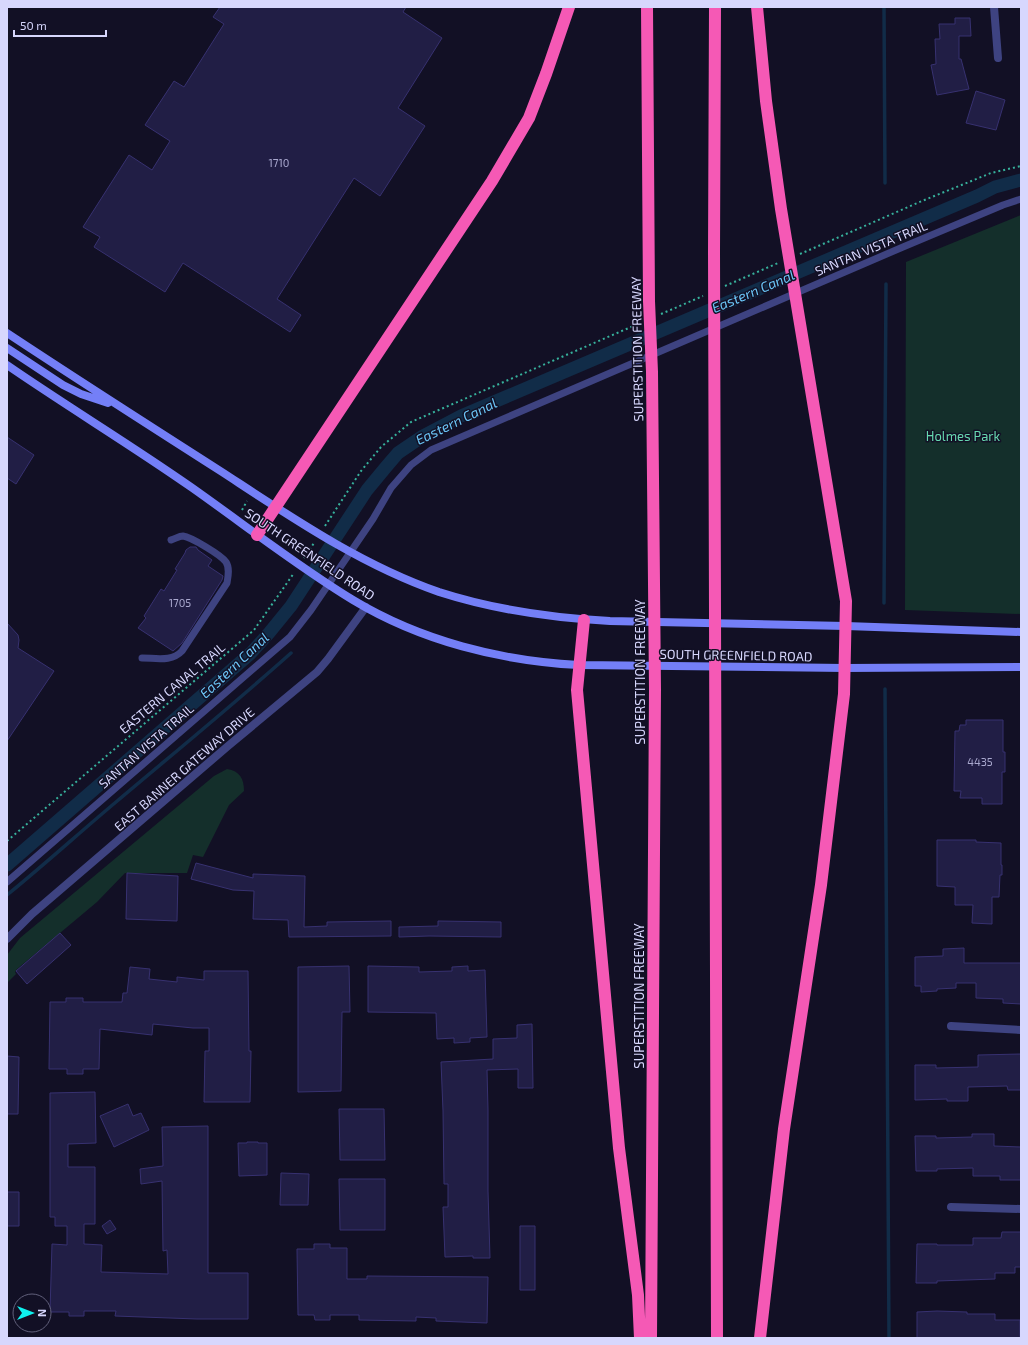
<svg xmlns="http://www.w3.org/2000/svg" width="1028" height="1345" viewBox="0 0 1028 1345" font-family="'Exo 2',sans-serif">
<rect width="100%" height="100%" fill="#121025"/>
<path fill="#142f2b" d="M1021,215V614L905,610L906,262Z
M227,769C240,771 244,779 244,791L229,805L203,857L193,855L187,873H125L97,902L17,969L15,972L16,974L7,983V955L20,938L214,776Z"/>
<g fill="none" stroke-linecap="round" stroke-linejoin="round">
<path stroke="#112c48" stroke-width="3.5" d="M884,7L885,183
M884,603L886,284
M885,689L889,1338
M7,895C44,865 79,833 116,802C174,753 234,704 291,653"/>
<path stroke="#112c48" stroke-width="13" d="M7,865L251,653L269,633L291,606L367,490L386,467L398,453L423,436L461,416L977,196L995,187L1021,180"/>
</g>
<path fill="#211e45" stroke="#373170" d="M220,7H406L403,12L442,38L398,108L425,126L380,196L354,178L277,299L301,315L290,332L183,263L165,292L94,247L100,237L83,227L129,155L152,170L170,141L145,125L174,81L184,87L224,24L213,17Z
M955,18H970L971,36H959V59H961L969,89L937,95L931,65L936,64L935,39H940L939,24H955Z
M976,91L1005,100L996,130L966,123Z
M7,437L34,455L16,484L7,478Z
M190,547H196L198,550L212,560L208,566L223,576L222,580L182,643L173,651L138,628L146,618L144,616L161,589L164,591L177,570L175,569L185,553L186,550Z
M7,623L18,635L19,640L18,648L54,671L7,741Z
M966,720H1003V752H1005V772H1002V804H982V798H960L961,791H954L955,731H959L960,725H966Z
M937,840H976V842L1001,843V865H1002V875H1000L999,897H992V924L972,923L973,905H955V887L937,886Z
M196,863L253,878V874L305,876L304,927L327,926V922L391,921V936L289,937L288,920L253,919L254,891L233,890L191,879Z
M127,873L178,876L177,921L126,919Z
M438,921L501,922V937L429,936L399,937V927L438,926Z
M60,933L71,945L27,984L16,971Z
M964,948V963H1021V1004L1003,1003V999L976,998V983H956V988L937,989V991L921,992V986H915V957L943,956V949Z
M349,966L350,1012H342L341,1091L298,1092V967Z
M368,966L419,967V972L452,971V967L468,966V971L485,970L487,1037L470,1038V1042L454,1043V1038L437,1039L436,1013L368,1012Z
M130,967L150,969L149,979L177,982V977L204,980V971H248L249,1051H251L250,1102H204L205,1051H209V1028H193L153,1024L152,1035L100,1029L99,1069H83V1074H67V1069H49L50,1002H66V998H83V1002H122L123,993H127Z
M532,1024L533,1088H518V1069L487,1070L488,1110V1191L490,1258H473V1256L445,1257L443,1207H448V1184H444L443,1111L441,1062L493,1059V1039L517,1038V1025Z
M1021,1054V1090H1008L1007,1086L968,1087V1101H947V1099L915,1100V1065H936V1068L978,1067V1055Z
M7,1056L19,1057L18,1114H7Z
M95,1092L96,1143L68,1144V1167H95V1224H84V1244L102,1245L101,1272L168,1274L167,1250L163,1251L162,1181L141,1184L140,1169L163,1166L162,1127L208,1126V1273H248V1319H197L115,1316L116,1311H84V1316H69V1312H50L52,1244L67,1245V1226H55V1217H50V1093Z
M128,1104L133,1116L141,1113L149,1130L114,1147L100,1116Z
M339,1109H384L385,1160H340Z
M972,1134H994V1146L1021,1147V1180H1000V1176H973V1168L937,1169V1171H916L915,1136H936V1138L972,1137Z
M247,1142H258V1143H267V1175L239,1176L238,1143H247Z
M281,1173L309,1174L308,1205H280Z
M339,1179H385V1230H340Z
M7,1192H19V1226H7Z
M110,1220L116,1229L107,1234L102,1226Z
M520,1226H535V1290H520Z
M1002,1232H1021V1267H1015V1273H995V1279L937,1281V1283H916L917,1244H937V1245H973V1238H1001Z
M314,1244H330V1248H347V1279H367V1276L488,1277L487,1323L436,1321V1318L416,1317V1321L359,1320V1315H330V1320H315L314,1315H298L297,1249H314Z
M937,1311L967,1312V1314H995V1320H1020V1338H917V1312Z"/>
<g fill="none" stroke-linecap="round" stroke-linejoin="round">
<path stroke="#37b19c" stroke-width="2" stroke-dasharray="2 3" stroke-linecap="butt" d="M800,254L922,201L991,173L1021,166
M725,286L778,263
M661,314L703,296
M242,510L247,501
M325,526L361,471L381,447L411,422L638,324
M304,558L314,543
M7,841L254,630L294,573"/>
<path stroke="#3e4381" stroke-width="7" d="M142,658C156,658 172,662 182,651L227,583C228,577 230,568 226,562C221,555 191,537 183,536C179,536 175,539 171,540
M7,882L290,637L311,610L373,519L391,488L411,465L431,450L903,247L1003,205L1021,199"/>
<path stroke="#3e4381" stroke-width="8" d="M994,7L998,58
M7,939L32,914L228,746L317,672L328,659L366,607
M951,1026L1021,1030
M951,1207L1021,1209"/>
<path stroke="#747ff7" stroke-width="8" d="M7,333C78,380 150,426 222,472C291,517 361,565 439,592C495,610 552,618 610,621L846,626L1021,632
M7,348L63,385L81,394L108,403
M7,365C68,407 131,445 191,487C245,525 297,566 353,600C421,641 501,661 579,665L845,668L1021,667"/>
<path stroke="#f559b5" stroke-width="12" d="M647,7L649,301L652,372L655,689L651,1338
M715,7L714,251L717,1338
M757,7L766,101L781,209L846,601L844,694L821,885L784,1129L760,1338
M257,535L492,181L529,118L546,74L569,7
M584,620L577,690L619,1148L638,1295L640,1338"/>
</g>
<g text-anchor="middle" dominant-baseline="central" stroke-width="3" stroke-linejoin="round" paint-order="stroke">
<g font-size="11" fill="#aaa9cf">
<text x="279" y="162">1710</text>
<text x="180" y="602">1705</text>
<text x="980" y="761">4435</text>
</g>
<g font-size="13" fill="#d7d7fd" stroke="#121025">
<text transform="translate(871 248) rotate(-23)">SANTAN VISTA TRAIL</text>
<text transform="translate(637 349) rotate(-91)">SUPERSTITION FREEWAY</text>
<text transform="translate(310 554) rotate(34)">SOUTH GREENFIELD ROAD</text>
<text transform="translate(736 655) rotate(1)">SOUTH GREENFIELD ROAD</text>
<text transform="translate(640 672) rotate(-90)">SUPERSTITION FREEWAY</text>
<text transform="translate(172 688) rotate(-40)">EASTERN CANAL TRAIL</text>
<text transform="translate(146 746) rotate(-41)">SANTAN VISTA TRAIL</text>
<text transform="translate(184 769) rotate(-41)">EAST BANNER GATEWAY DRIVE</text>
<text transform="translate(639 996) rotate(-90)">SUPERSTITION FREEWAY</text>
</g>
<g font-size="13" fill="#67d9b0" stroke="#121025">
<text x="963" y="436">Holmes Park</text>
</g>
<g font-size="14" font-style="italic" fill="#6bc5f6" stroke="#121025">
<text transform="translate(753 291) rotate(-23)">Eastern Canal</text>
<text transform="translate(456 421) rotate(-26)">Eastern Canal</text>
<text transform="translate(234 665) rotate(-43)">Eastern Canal</text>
</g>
</g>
<rect width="1028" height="1345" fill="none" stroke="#d7d7fd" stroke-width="16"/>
<g transform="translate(32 1313) rotate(90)"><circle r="19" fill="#121025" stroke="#61607b"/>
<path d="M0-3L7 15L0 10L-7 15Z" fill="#0ff1ef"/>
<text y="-6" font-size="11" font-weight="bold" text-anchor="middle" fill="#d7d7fd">N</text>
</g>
<path d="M14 30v6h92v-6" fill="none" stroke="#d7d7fd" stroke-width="2"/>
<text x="20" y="30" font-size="12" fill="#d7d7fd" stroke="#121025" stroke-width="3" paint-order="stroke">50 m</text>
</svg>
